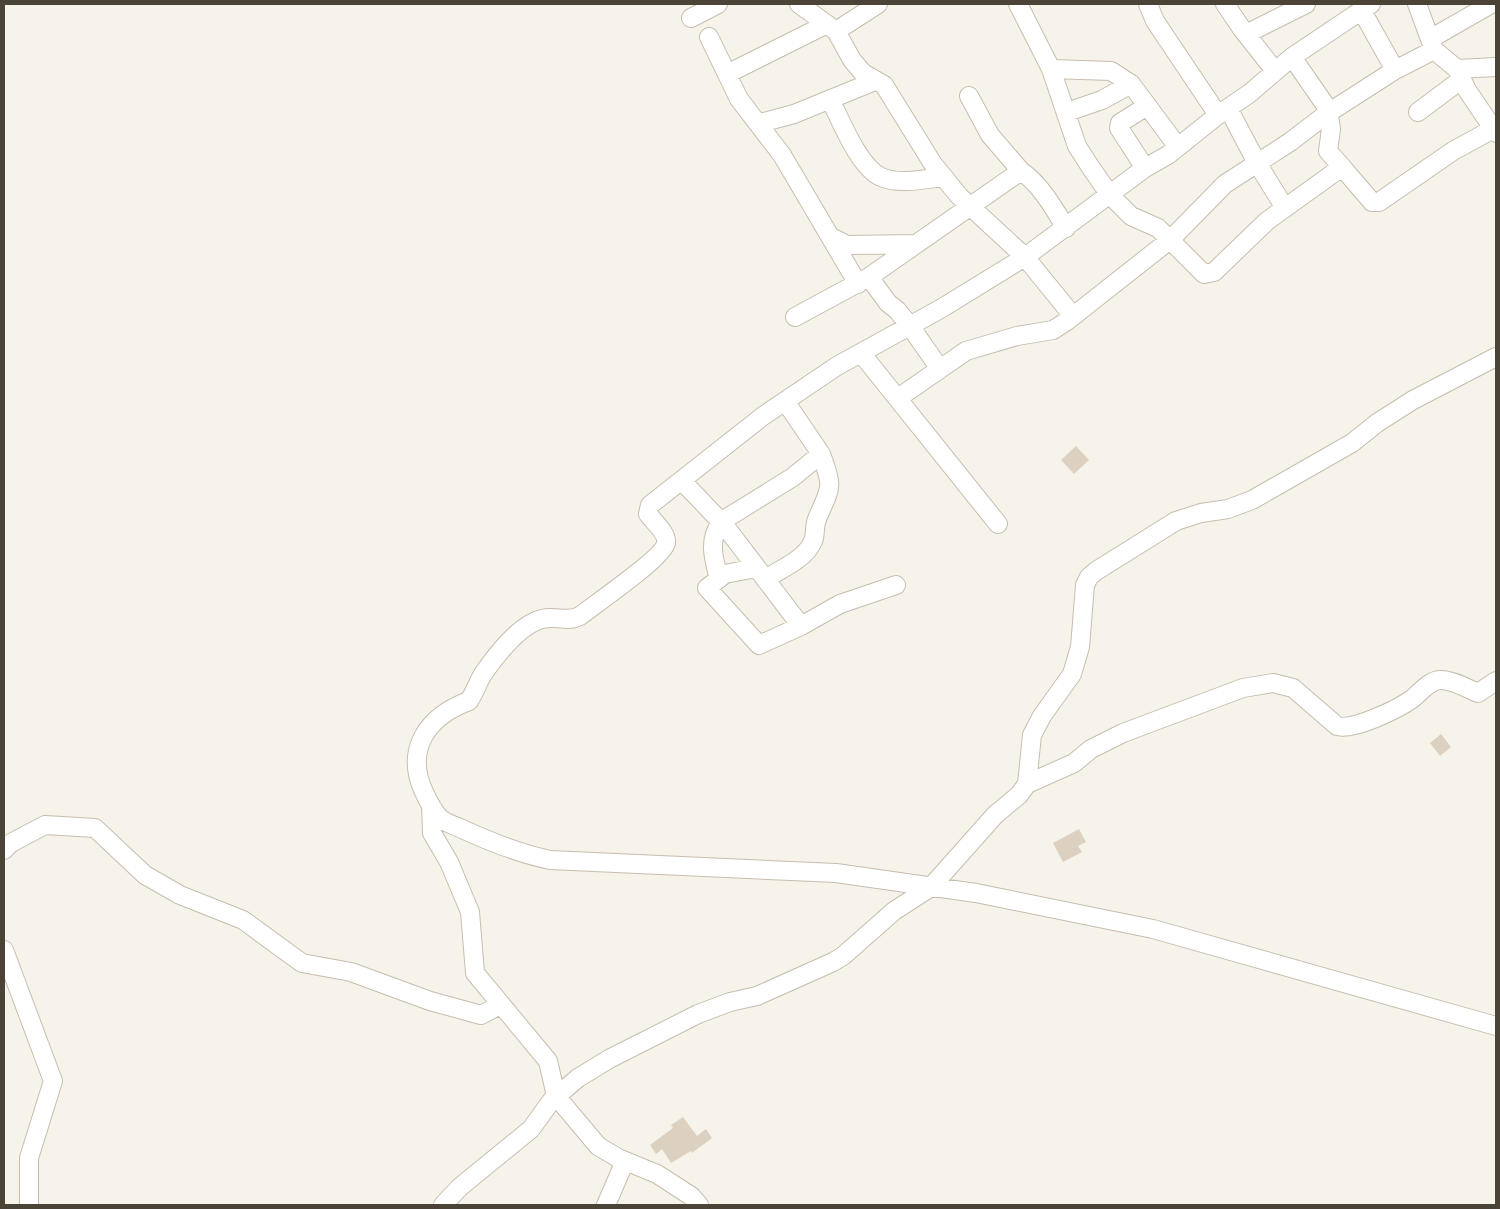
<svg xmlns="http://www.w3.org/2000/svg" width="1500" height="1209" viewBox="0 0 1500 1209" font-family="'Roboto Condensed',sans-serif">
<rect width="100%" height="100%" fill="#f6f3ea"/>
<path fill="#dcd1c1" d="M1076,446L1089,460L1074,474L1061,460Z
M1441,734L1451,747L1440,756L1430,743Z
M1079,829L1086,842L1078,846L1082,852L1063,862L1053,843Z
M683,1117L697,1136L706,1129L712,1138L692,1153L691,1151L671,1163L662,1149L656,1154L650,1145L673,1128L671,1125Z"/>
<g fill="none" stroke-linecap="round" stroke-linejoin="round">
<g stroke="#c6bdaf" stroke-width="20">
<path id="minor" d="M799,4L836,31L852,60L863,73L884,85L933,164L959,196L1025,257L1073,316
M1018,4L1051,69L1077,146L1091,168L1110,195L1131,216L1158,228L1204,274L1214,272L1267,221L1342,167L1328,151L1331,129L1328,109L1292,57
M1148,4L1155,21L1218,115
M1225,4L1242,29L1275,71
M1371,4L1292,57L1250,93L1218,115L1168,155L1145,168L1025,257L942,308L837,366L763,416L650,505L648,514C653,521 668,534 666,543C664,557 594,605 580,616C567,623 556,615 542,619C519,625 497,654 483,674C478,682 475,692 469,701C428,716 404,749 424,792C428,801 433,811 440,818C445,823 454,825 460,828C490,842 518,853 550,860L836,873L976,893L1153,929L1496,1026
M1362,11L1395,70
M691,18L718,4
M836,31L878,4
M1246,34L1306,4
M709,37L739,99L782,155L858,284
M1430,39L1491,4
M1434,50L1457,69L1496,67
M1051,69L1111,71L1131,84L1178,147
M1457,69L1467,90L1496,133
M727,74L827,24
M830,99C841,121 859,167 881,177C899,185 925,179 944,177
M1228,108L1257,163L1285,208
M1067,112L1102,100L1131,84
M1418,112L1462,79
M760,123L794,114L875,81
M1342,167L1372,202H1379L1453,151L1493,129
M1145,168L1119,128L1120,123L1147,106
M1021,171C1041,185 1053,207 1066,228
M831,237L847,245L915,244
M869,277L888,303L897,310L910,326L940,369
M795,317L869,277L1021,171L990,135L969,96
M861,353L998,524
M898,398L966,351L1017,336L1053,330L1067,321L1171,239L1225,184L1290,142L1328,113L1395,70L1434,50L1417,4
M682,481L725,526L801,626L759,645L707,588L725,574L756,568
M719,579C714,559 707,540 722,521L793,477L821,454L785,401
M765,579C781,569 806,559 813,541C816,534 814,526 817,519C831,486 834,489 821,454
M801,626L840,604L896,585
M1027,784L1074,763L1091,749L1123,733L1243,688L1273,683L1293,688L1337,726C1353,731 1398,709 1412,699C1421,692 1429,680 1441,680C1453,680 1468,689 1478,693L1496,681
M431,805L432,833L449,862L470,912L475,973L548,1061L556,1096L598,1146L618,1158L657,1174L691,1196L699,1205
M4,850L11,843L45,825L95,828L145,875L180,895L243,920L302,963L351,972L430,1001L481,1015L500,1005
M4,950L53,1081L29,1158V1205
M443,1205L460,1187L531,1129L552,1100L578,1078L609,1059L698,1014L730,1002L757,996L833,962L843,956L894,911L931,887L995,815L1019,795L1027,784L1032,735L1042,716L1072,674L1080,647L1085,585L1089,577L1096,571L1176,521L1201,513L1228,509L1252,500L1352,443L1377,423L1413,400L1496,357
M606,1205L625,1161"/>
</g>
<use href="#minor" stroke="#fff" stroke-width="18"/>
</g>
<rect width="1500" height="1209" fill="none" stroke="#4c4337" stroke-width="10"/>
</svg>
